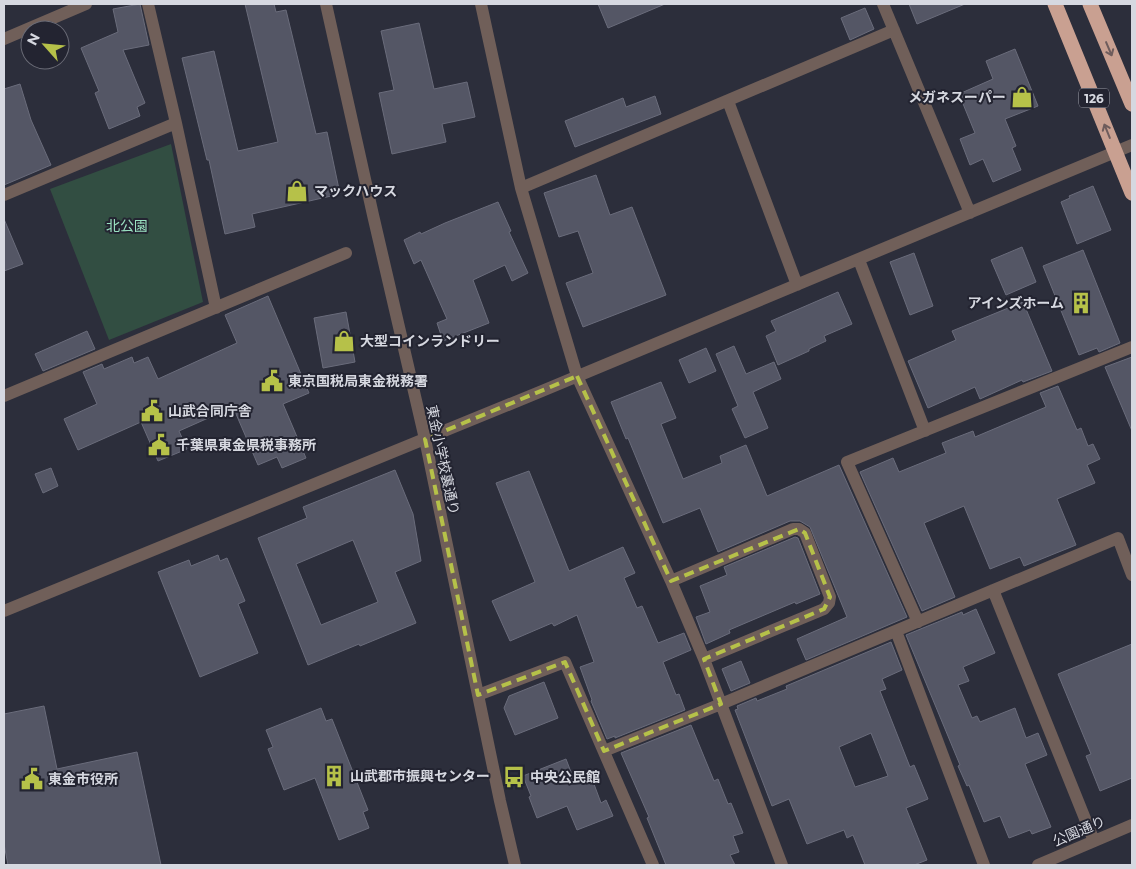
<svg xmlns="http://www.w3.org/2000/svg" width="1136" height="869" viewBox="0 0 1136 869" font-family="Montserrat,'Noto Sans JP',sans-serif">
<rect width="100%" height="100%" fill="#2c2e3b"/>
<path fill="#324e42" d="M171,144L203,302L109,340L50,189Z"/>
<path fill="#545665" stroke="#6a6c7b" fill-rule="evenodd" d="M140,4L149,45L123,50L145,103L137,107L140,116L109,129L95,93L99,91L81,48L118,32L113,9Z
M245,4H274L276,12L286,10L316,134L327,132L340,194L252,214L255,227L225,234L209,160H207L182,58L214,51L238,151L278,142Z
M598,4H665L608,28Z
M909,4H965L917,24Z
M865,8L874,29L850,40L841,18Z
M419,23L434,89L467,82L475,117L442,124L446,142L392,154L379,93L394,90L381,31Z
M1015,49L1038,106L1005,119L1016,146L1012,148L1021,170L993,182L983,159L970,165L960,139L975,133L959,94L993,79L986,61Z
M20,84L31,120L51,165L4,185V89Z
M655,96L661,114L575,147L565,121L623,98L626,107Z
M596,175L610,215L632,207L666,295L583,327L566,283L593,273L578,231L559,237L544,193Z
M1093,186L1111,230L1077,244L1061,202L1070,198L1069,196Z
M498,202L511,231L509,232L528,273L512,281L505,265L473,280L489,323L443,341L437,323L447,319L421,260L414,264L404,240L420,232L421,234L445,223Z
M4,219L23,264L4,271Z
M1022,247L1036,282L1006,295L991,260Z
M1083,250L1120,343L1099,352L1097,348L1079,355L1043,266Z
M914,253L933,306L910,315L890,262Z
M838,292L852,324L824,336L826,341L809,349V351L778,365L766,336L776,331L771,321Z
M268,296L309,393L283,404L306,458L282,468L277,457L258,465L233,407L179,431L187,449L158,461L141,422L78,450L64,419L97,404L83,372L102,364L104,369L132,357L134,363L148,357L158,379L237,343L225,315Z
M1023,302L1052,371L1023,382L1022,380L980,399L975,387L928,408L908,361L956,340L952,331Z
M346,312L355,362L323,368L314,318Z
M87,331L95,349L43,371L35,354Z
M734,346L746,374L774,362L781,379L753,392L768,428L745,438L732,409L738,406L716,354Z
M706,348L716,371L689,383L679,360Z
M1132,357V431L1105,367Z
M661,382L676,418L661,424L683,479L722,463L720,456L746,445L767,496L839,465L907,617L806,660L797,639L847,617L810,527L800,521H790L718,552L700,508L663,523L628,438L626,439L611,402Z
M1058,386L1077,430L1081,428L1088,446L1093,444L1100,459L1087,465L1095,483L1057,499L1076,545L1024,566L1020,557L990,569L964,506L924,523L955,597L922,611L860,472L893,458L899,472L946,453L942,443L973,431L975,437L1046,407L1040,393Z
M51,468L58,486L43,493L35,474Z
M395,470L413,514L421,561L395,572L416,623L360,646L359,644L308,665L258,538L307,518L303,507ZM353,540L378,602L321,625L296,564Z
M529,471L569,571L623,547L635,573L624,578L637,608L642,606L658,643L684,633L691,650L663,662L676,695L679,694L685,710L615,738V736L607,739L591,701L592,700L580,667L594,662L577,615L554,626L552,623L510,641L492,601L535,582L496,483Z
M795,537L798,538L820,594L796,604L795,602L729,630L730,633L706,644L696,617L710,612L700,586L727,575L724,567Z
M218,555L220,561L227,558L245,601L238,604L258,653L200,677L158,572L189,560L191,566Z
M976,609L995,653L963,667L969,681L958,685L972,718L977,716L980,722L1015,708L1026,738L1038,733L1047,755L1025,764L1051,827L1032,834L1030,830L1009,838L1000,816L984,822L969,785L967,786L958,766L960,765L906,635L962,612L963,615Z
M891,642L902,670L882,679L886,689L880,691L910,767L914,765L928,799L906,808L927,860L914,865H865L853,835L847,838L844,830L807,844L789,799L772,806L735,710L738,709L737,706L756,698L757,701L787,689L786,686ZM871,733L888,776L855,787L839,747Z
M1132,644V778L1100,791L1086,756L1091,754L1058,674Z
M741,661L750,683L731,691L722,669Z
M544,682L558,718L515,735L504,708L509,696Z
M44,706L57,769L137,752L161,865H8L4,844V714Z
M321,708L326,721L332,719L368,810L363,812L369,828L339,840L315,778L284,790L268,749L273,747L266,730Z
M691,725L714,781L718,779L728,804L731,803L743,833L733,836L739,852L730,855L735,865H666L647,818L649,817L621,753Z
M566,759L574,780L576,779L577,781L591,776L601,803L606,800L613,816L577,830L567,806L537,818L529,797L531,796L523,776Z"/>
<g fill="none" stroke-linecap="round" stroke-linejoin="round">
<path stroke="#705f59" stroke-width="12" d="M148,4L176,123L216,308
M326,4L373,215L425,439L500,801L515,865
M481,4L521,188L577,376L671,581L704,659L782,865
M883,4L970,213
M4,39L86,4
M728,101L797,285
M521,188L894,30
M4,195L176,123
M859,260L925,431
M4,396L346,253
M671,581L793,529H799L805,533L830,597L829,603L824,609L704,659
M993,590L1094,841
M4,611L542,391L1132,145
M918,622L847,462L1132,347
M896,631L984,865
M478,695L565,662L653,865
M604,751L721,704L1118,538L1132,575
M1038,865L1132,825"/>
<path stroke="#c9a091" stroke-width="15" d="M1055,4L1132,193
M1090,4L1132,104"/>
</g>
<defs><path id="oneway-shaft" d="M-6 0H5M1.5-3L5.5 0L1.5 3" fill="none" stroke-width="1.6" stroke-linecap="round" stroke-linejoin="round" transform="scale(1.25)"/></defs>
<g stroke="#6e5c5c">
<use href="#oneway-shaft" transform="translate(1109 49) rotate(67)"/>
<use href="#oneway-shaft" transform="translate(1107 131) rotate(-112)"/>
</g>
<path fill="none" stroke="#b6c149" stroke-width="4" stroke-dasharray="10 6" stroke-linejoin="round" d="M577,376L671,581L799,529L805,533L830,597L824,609L704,659L721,704L604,751L565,662L478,695L425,439Z"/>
<defs>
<g id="shop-bare" transform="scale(1.725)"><path d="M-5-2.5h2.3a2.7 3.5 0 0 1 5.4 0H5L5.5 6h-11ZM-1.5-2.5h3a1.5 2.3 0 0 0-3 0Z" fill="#b6c149" stroke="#232431" stroke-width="2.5" paint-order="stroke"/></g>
<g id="building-bare" transform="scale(1.725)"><path d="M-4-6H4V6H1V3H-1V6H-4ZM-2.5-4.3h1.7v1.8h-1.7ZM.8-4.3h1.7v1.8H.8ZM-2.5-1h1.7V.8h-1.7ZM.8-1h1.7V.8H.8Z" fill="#b6c149" stroke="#232431" stroke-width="2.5" paint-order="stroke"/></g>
<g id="civic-bare" transform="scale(1.725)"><path d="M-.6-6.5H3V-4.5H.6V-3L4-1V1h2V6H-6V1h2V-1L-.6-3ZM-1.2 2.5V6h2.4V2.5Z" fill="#b6c149" stroke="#232431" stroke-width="2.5" paint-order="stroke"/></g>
<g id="bus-bare" transform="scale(1.725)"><path d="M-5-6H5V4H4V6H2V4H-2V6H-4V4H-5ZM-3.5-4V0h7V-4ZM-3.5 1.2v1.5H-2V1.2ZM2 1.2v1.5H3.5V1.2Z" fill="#b6c149" stroke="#232431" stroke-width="2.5" paint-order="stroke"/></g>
</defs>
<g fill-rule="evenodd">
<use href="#shop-bare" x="1022" y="97"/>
<use href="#shop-bare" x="297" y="191"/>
<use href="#building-bare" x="1081" y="303"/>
<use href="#shop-bare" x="344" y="341"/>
<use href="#civic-bare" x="272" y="381"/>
<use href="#civic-bare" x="152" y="411"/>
<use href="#civic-bare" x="159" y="445"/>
<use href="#building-bare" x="334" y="776"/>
<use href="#bus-bare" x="514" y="777"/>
<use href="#civic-bare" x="32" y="779"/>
</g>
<g text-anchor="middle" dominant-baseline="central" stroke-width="4" stroke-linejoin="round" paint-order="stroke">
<rect fill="#232431" stroke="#a0a2ac" stroke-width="1" x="1079" y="88.5" width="30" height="19" rx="4"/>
<g font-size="12" font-weight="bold" fill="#d6d8e0">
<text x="1094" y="98">126</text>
</g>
<g font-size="14" font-weight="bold" fill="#d6d8e0" stroke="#232431" text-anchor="start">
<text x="1006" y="97" text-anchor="end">メガネスーパー</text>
<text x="314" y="191">マックハウス</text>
<text x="1064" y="303" text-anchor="end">アインズホーム</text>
<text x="360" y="341">大型コインランドリー</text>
<text x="288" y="381">東京国税局東金税務署</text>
<text x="168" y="411">山武合同庁舎</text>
<text x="176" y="445">千葉県東金県税事務所</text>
<text x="350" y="776">山武郡市振興センター</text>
<text x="530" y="777">中央公民館</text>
<text x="48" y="779">東金市役所</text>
</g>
<g font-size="14" fill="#9ae1c1" stroke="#232431">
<text x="127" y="226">北公園</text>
</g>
<g font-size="14" fill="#d6d8e0" stroke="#232431">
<text transform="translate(443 460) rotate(78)">東金小学校裏通り</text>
<text transform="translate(1079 831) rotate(-23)">公園通り</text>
</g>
</g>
<rect width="1136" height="869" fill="none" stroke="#d6d8e0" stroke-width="10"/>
<g transform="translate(45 45) rotate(297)"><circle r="24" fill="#232431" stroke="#6b6c77"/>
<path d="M0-4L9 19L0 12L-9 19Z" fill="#b6c149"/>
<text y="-8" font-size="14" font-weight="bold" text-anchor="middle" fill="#d6d8e0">N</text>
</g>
</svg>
